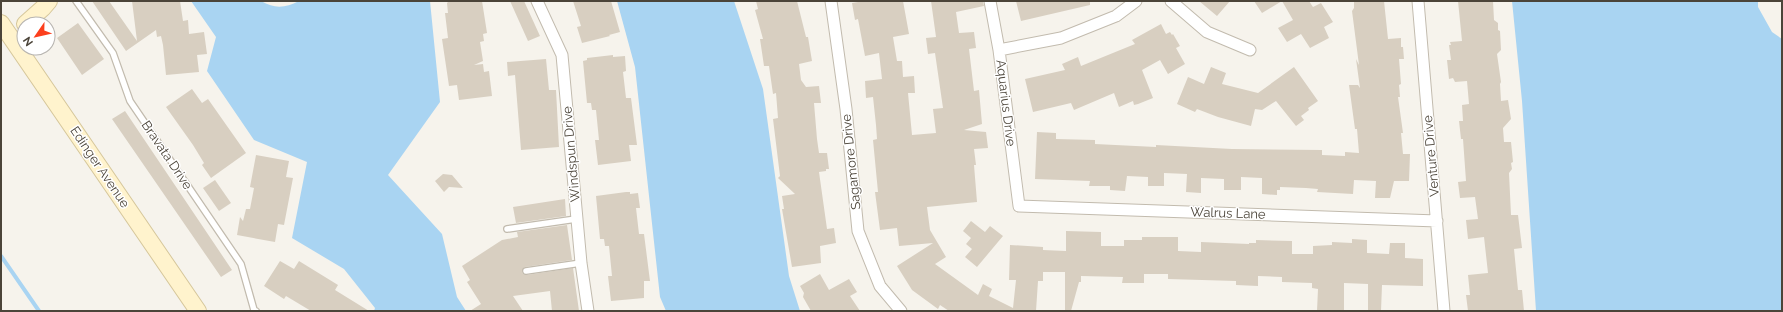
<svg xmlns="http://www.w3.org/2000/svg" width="1783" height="312" viewBox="0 0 1783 312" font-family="Raleway,sans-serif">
<rect width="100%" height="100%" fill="#f6f3ec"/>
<path fill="#a9d4f2" d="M191,1H261C275,9 285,8 299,1H430L440,102L388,175L442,234L457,297L466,311H374L375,308L344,269L292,238L307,162L254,140L207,71L216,37Z
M617,1H734L763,89L789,276L800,311H666L660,297L635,67Z
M1512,1H1758V7L1772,32L1782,39V311H1536L1522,101Z"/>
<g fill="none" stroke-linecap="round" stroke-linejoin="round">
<path stroke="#a9d4f2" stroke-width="4" d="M1,256L39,311"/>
</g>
<path fill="#d8cfc1" d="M92,1H109L137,41L132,1H180L183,21L188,20L189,34L204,32L207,54L197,55L199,72L166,75L163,45L161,36L157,37L156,30L126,51Z
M449,1H482L487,33L483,34L484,41L480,42L483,61L474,65L483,64L484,72L489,71L492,96L459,100L457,85L449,86L442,39L448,38L445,13H448L447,3Z
M510,1H524L540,36L528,41Z
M573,1H611L620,32L609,35L610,36L582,43L577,27L581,26Z
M756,1H797L806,37H808L812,61L799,64L801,80L806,87L819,86L821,103H814L817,139L819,153H827L829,169H826V171L819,172L827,229L834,228L836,243L820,246L821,263L792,267L782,209H784L782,196L795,194L778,178L780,176L773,119L778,118L776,93L773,94L769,66H764L760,39H763L755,10L758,9Z
M864,1H903L909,34L893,37L897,61H902L903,77L914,76L915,93H908L912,135L936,133L933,109L943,108L935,53L928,54L926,38L936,37L931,1H983L984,6L956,12L959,33L974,32L976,48L969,49L974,91L979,90L982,124L964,130L986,132L988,148L974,149L976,165H974L977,202L927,207L930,230L946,257L935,264L978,295L983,284L992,289L989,296L1013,308L1016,280H1009L1010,245L1043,247V250L1066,251V231L1101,232V246H1124V240H1142V237H1178V251L1201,252V242L1249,244V243H1256V240L1292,241V254H1313V246L1332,245V242L1352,243V239L1367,240V253L1389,254L1390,243H1405V258L1423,259V286L1382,285L1381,311H1368V284L1344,283V311H1317L1318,289L1312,288V283L1282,282V277L1258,276V286L1236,285V281L1168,279V274H1144V283H1122L1123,277L1081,276V282H1079L1071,311H1065V272H1043V281H1038L1036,311H949L940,305L938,309L912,290L897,266L933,243L899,246L897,228L880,230L875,192H878L873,140L877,139L876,125L873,97L866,98L865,81L882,79L879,53L865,56L858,19L855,20L852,3Z
M1016,1H1090V5L1021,21Z
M1199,1H1230L1217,16Z
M1254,1H1309L1313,7L1321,3L1333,22L1324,27L1329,38L1310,48L1301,34L1287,42L1278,28L1293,20L1282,1L1262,13Z
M1354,1H1384L1388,39L1401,38V47H1403L1404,59H1399L1401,84L1399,85L1400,97H1398L1403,133H1401L1403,154H1410L1409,181H1394L1390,198H1375L1376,181L1354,180L1353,194L1317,192L1318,189L1306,188L1280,187V190H1277V195L1262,194V178L1241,177V190H1224V179L1201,178V193L1186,192L1187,174L1164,173V186H1148V177L1127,176L1125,191L1110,190V186H1089L1090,181L1035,179L1037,132L1056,133V139L1095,140V144L1156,147V145L1232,149L1322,150V155L1345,156V152L1359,153L1357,129H1355L1349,85H1358L1360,88L1356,59L1359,65L1352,11L1354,8Z
M1458,1H1493L1494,20L1498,23V30L1500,31L1501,50L1497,54L1501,82L1500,84L1501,101L1508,100L1511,119L1503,128L1504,142H1511L1513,162L1511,163L1512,169L1509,173L1511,215H1518L1522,248L1514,249L1518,290H1522L1524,311H1487V310L1468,311L1466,295H1470L1468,275L1488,273L1484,237L1468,239L1466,220L1478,219L1475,197L1460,198L1458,182L1466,181L1463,139H1461L1459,121H1463L1462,105L1469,104L1467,81L1455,82L1453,78L1449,79L1447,60H1451L1449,45H1451L1450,42L1462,41Z
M78,23L104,59L82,75L57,38Z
M1161,24L1166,34L1170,32L1172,35L1173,34L1180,46L1176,48L1185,64L1168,74L1160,60L1142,70L1153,98L1138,104L1134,105L1133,101L1119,107L1114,93L1074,110L1071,103L1033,112L1025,79L1065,70L1062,64L1078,57L1081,66L1135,44L1132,40Z
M613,55V57L625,56L626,71L623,72L626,98H631L637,145H629L631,161L598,165L595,140H599L596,110H592L591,103H587L583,61L587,60V58Z
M546,59L549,90H556L559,147L521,150L515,75L508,76L507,62Z
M1211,67L1226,73L1222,84L1258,93L1294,67L1318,101L1308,108L1309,110L1301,116L1304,120L1296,126L1276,101L1262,110L1255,109L1251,126L1218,117L1197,109L1195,112L1177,104L1188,77L1204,84Z
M192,89L202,103L208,99L246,153L211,178L202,165L204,163L193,145L166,107Z
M125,111L232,270L221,277L112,119Z
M256,155L289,161L286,177L293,178L284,225L278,224L275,242L237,235L240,217L243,221L246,209H250L254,188L250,187Z
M443,174L452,175L463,188L449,187L444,192L435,181Z
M215,180L231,203L219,211L203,188Z
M626,192H630V194L638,193L640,208H636L639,234H644L650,281H644V298L611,301L608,276H612L609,246H605L604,239H600L596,196Z
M565,199L566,216L516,223L513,207Z
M971,221L985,232L990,226L1003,236L977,267L965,257L972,249L966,244L971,238L963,231Z
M567,225L572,260L525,267L522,271L523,274L527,275L573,268L579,311H552L550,291L513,296L523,311H470L481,304L467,282L470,280L462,266L502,240L518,237L517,232Z
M280,261L294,269L299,261L338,285L335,290L369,311H311L286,296L284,299L264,286Z
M820,274L829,290L849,279L857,292L850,296L860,311H811L803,297L804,293L800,286Z"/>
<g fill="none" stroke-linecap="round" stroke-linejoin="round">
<g stroke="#c2bbae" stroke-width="8">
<path id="lane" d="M76,1L113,53L130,101L241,264L254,310L256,311
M507,229L576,219
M526,271L581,263"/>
</g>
<g stroke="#c2bbae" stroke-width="13">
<path id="street" d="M537,1L562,55L581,263L588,311
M831,1L846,109L858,231L880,286L901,311
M990,1L999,50L1019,206L1437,221
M1171,1L1207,32L1250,50
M1418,1L1444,311
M999,50L1061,38L1116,16L1136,1"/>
</g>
<g stroke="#d6c79b" stroke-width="18">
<path id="secondary" d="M1,23L198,311
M25,24L43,8L49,1"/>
</g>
<use href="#lane" stroke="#fff" stroke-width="5.5"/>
<use href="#street" stroke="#fff" stroke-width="11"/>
<use href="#secondary" stroke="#fff3cd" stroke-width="16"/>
</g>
<g text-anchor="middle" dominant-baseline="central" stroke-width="3" stroke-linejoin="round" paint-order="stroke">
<g font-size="13" fill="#4b4439" stroke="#fff">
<text transform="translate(1006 103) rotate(83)">Aquarius Drive</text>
<text transform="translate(571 154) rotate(-95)">Windspun Drive</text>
<text transform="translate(167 155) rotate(56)">Bravata Drive</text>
<text transform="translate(1431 156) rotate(-95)">Venture Drive</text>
<text transform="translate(851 162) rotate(-96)">Sagamore Drive</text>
<text transform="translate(100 167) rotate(56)">Edinger Avenue</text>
<text transform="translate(1228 213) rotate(2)">Walrus Lane</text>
</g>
</g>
<rect width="1783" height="312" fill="none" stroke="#4b4439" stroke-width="4"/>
<g transform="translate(36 36) rotate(236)"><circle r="19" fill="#ffffff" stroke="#b7b4b0"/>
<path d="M0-3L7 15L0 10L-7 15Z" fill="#fc3f1d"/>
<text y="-6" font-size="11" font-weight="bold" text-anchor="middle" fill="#4b4439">N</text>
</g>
</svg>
